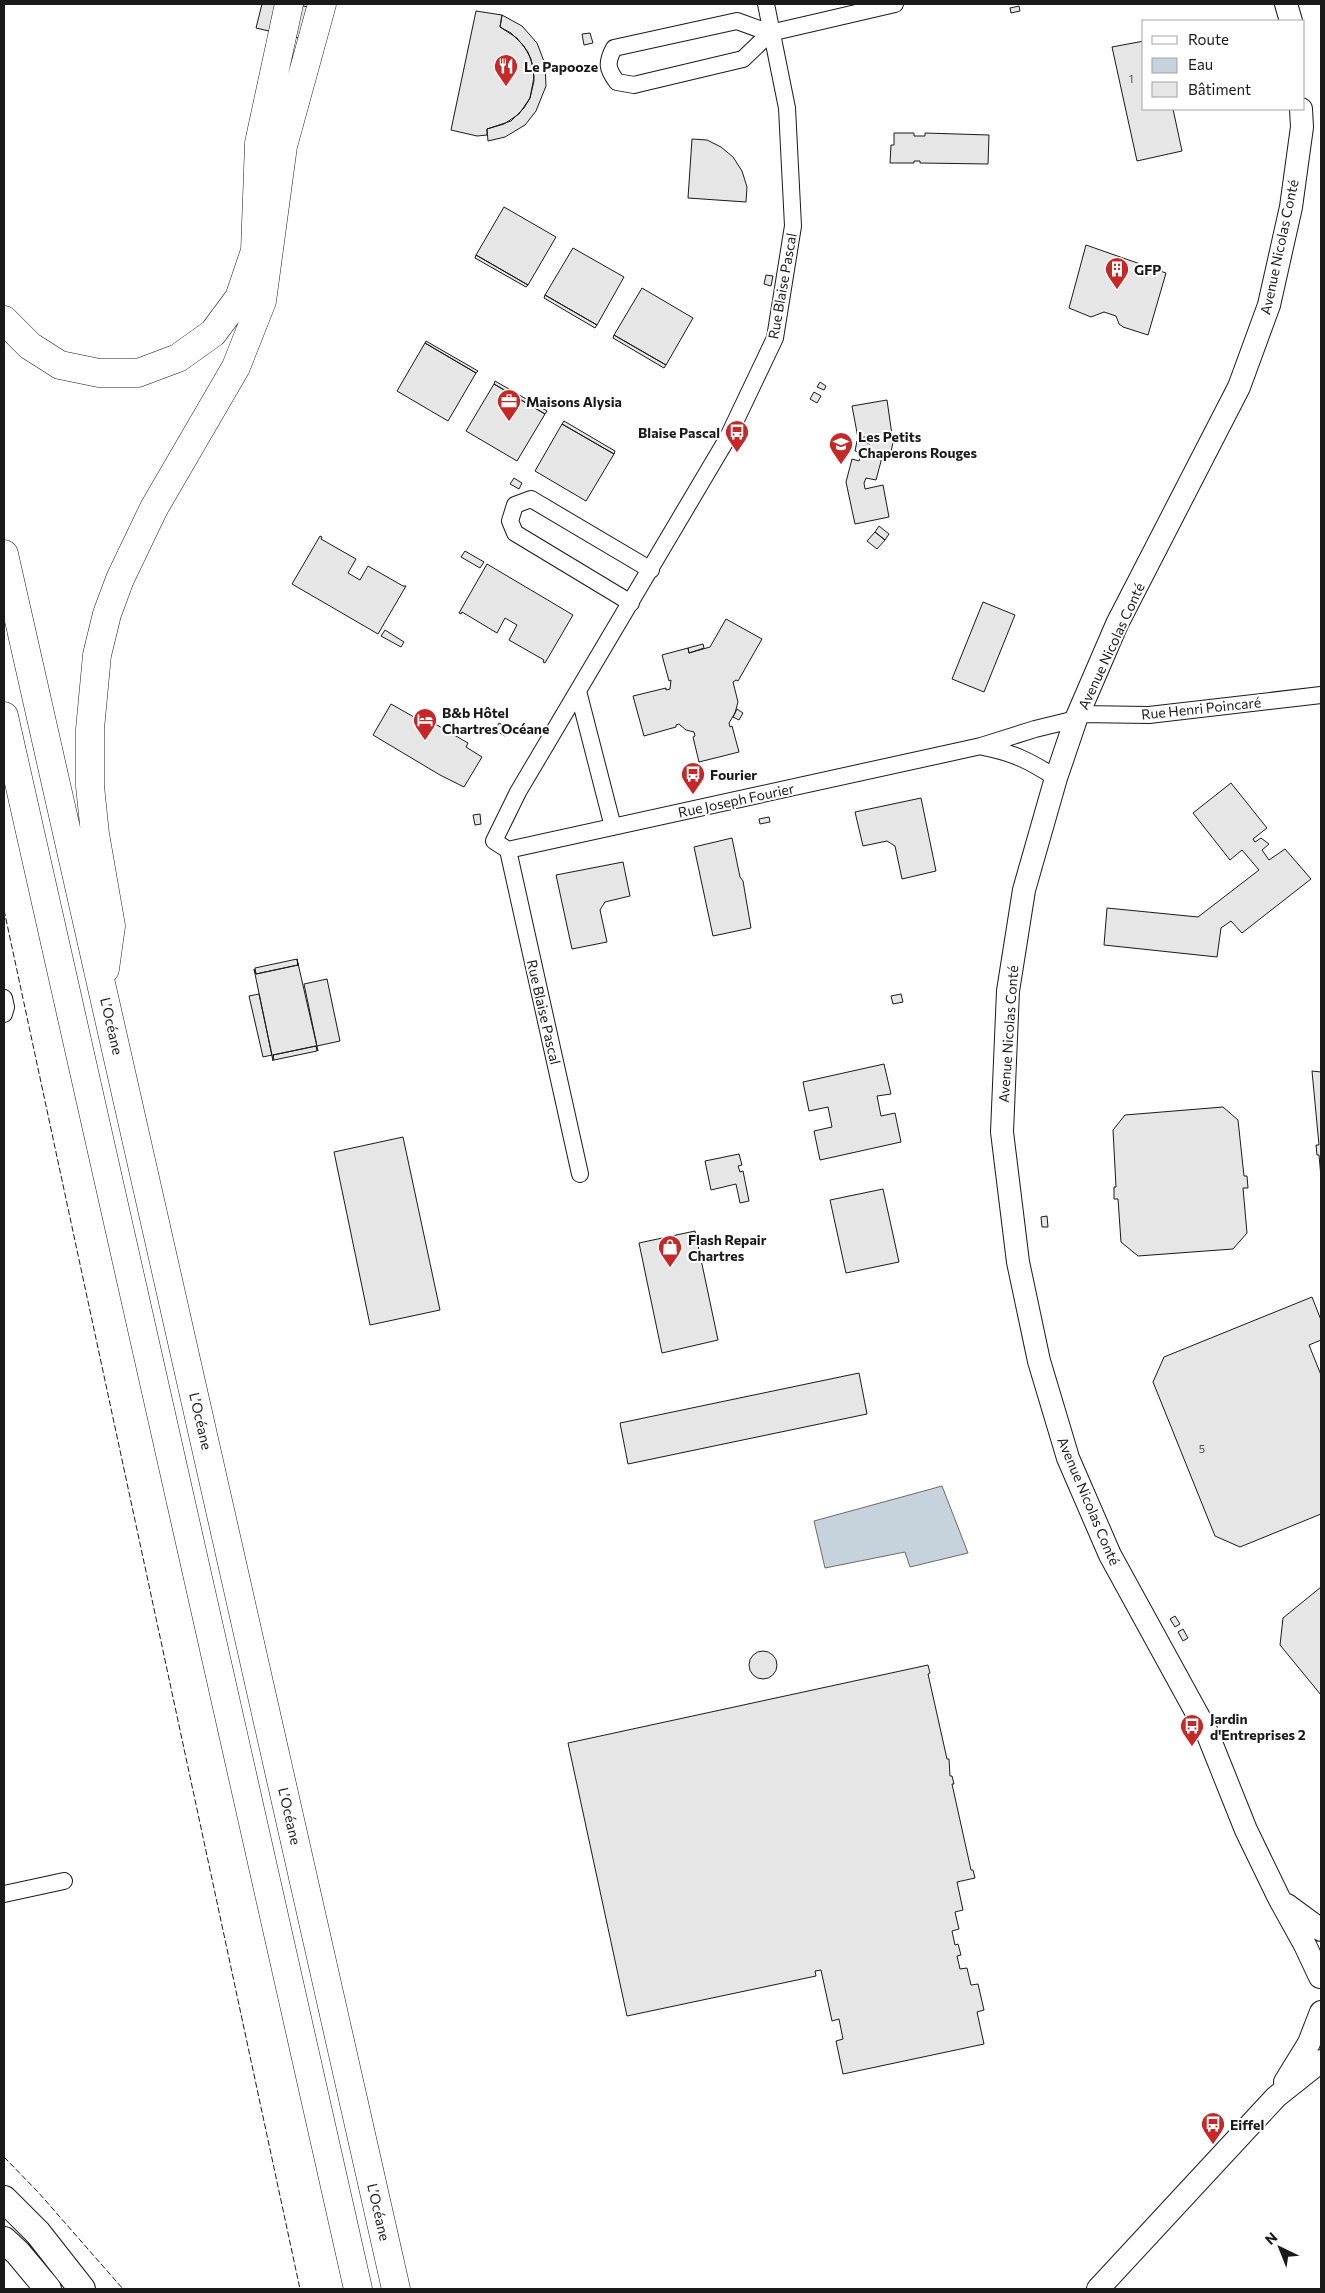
<svg xmlns="http://www.w3.org/2000/svg" width="1325" height="2293" viewBox="0 0 1325 2293" font-family="Commissioner,sans-serif">
<rect width="100%" height="100%" fill="#fff"/>
<path fill="#c6d2dc" stroke="#6a6a6a" d="M942,1486L968,1553L910,1567L905,1552L825,1568L814,1521Z"/>
<path fill="#e6e6e6" stroke="#1a1a1a" d="M262,4H294L327,11L320,43L256,28Z
M1019,6L1020,11L1011,13L1010,8Z
M476,11L502,15L500,27L511,33L524,46L531,59L534,77L530,98L519,114L504,124L487,129V135L477,136L451,130Z
M502,15L522,26L537,43L545,64L546,86L536,111L525,125L505,137L488,141L487,129L511,121L524,108L530,98L534,81L533,66L528,52L517,38L500,27Z
M590,33L593,43L584,45L582,34Z
M1144,41V109H1173L1182,151L1137,161L1112,47Z
M894,133H914V136H925V133L989,135L988,164L920,163V161H914V163H890L891,145H894Z
M692,139L707,140L721,147L733,157L742,171L747,187L746,202L688,198Z
M504,207L556,237L528,285L476,255Z
M1086,245L1166,273L1148,335L1123,327L1119,324L1116,316L1104,312L1091,317L1069,308Z
M573,248L624,277L597,325L545,295Z
M476,255L528,285L526,287L475,258Z
M766,275L773,276L771,286L764,284Z
M642,288L693,318L666,365L614,335Z
M545,295L597,325L595,328L544,298Z
M614,335L666,365L664,368L613,338Z
M426,341L478,371L476,373L425,343Z
M425,343L476,373L448,421L397,391Z
M495,381L547,411L545,414L494,384Z
M820,382L826,386L824,390L817,387Z
M494,384L545,414L517,461L466,431Z
M814,392L821,396L817,403L810,399Z
M887,400L893,442L891,452L884,450L876,480L866,478L864,483L865,489L883,485L889,517L855,524L846,482L852,459L859,461L861,453L855,451L857,441L870,444L872,440L871,436L858,438L852,406Z
M564,421L615,451L614,454L562,424Z
M562,424L614,454L586,501L535,471Z
M514,478L522,483L519,489L510,484Z
M879,526L889,534L885,540L875,532Z
M875,532L885,540L877,549L867,541Z
M320,536L322,537L321,539L356,559L348,573L360,580L368,566L403,586H406L378,634L292,584Z
M465,551L484,562L480,568L461,557Z
M487,564L573,615L545,663L543,662L544,660L509,640L517,625L505,618L497,633L462,612L461,614L459,613Z
M983,602L1015,615L984,692L952,679Z
M726,619L762,639L738,681L736,680L733,682L738,702L735,713L729,723L730,727L732,726L739,752L699,762L693,737L695,736L694,732L686,730L679,724L676,725V727L644,736L633,696L666,688V690L670,689L671,680L669,681L662,655L688,648L689,653L710,647Z
M385,630L404,642L401,647L381,636Z
M703,644L704,648L689,653L688,648Z
M391,704L428,725L430,721L468,743L466,747L482,757L464,787L440,775L373,735Z
M737,709L743,713L739,720L733,717Z
M499,723L509,729L505,736L495,730Z
M1231,783L1267,828L1253,839L1255,842L1261,838L1269,844L1262,850L1269,860L1285,849L1311,879L1242,933L1231,921L1221,928L1217,957L1104,945L1107,908L1198,917L1259,870L1242,850L1230,860L1193,813Z
M921,798L936,871L902,879L895,846L887,841L863,846L855,812Z
M480,814L481,824L475,825L473,815Z
M769,817L770,822L760,824L759,819Z
M732,838L740,877L743,881L751,928L713,936L694,847Z
M623,862L630,896L605,902L600,910L607,942L572,949L556,875Z
M297,959L318,1051L316,1046L273,1055V1061L254,969L256,974L298,965Z
M297,959L298,965L256,974L255,968Z
M327,979L340,1041L317,1046L304,984Z
M259,994L272,1055L263,1057L249,996Z
M901,994L903,1002L893,1004L891,996Z
M316,1046L317,1051L274,1060L273,1055Z
M884,1064L891,1094L877,1096L881,1116L895,1113L901,1142L820,1160L814,1131L832,1127L828,1107L809,1111L803,1082Z
M1312,1071L1321,1072V1177L1319,1155H1317L1316,1145H1319Z
M1223,1107L1238,1120L1244,1176H1247L1248,1188H1243L1247,1233L1233,1249L1138,1256L1121,1242L1118,1199H1114V1187H1116L1113,1130L1125,1115Z
M403,1137L440,1310L370,1325L334,1152Z
M739,1154L742,1165L738,1166L740,1172L743,1171L749,1201L740,1203L736,1184L711,1190L705,1161Z
M883,1189L899,1262L846,1273L830,1200Z
M1047,1216L1048,1227H1042L1041,1217Z
M695,1231L718,1340L662,1353L639,1243Z
M1312,1297L1321,1320V1340L1309,1345L1321,1375V1514L1240,1547L1215,1536L1153,1382L1164,1357Z
M859,1373L867,1414L628,1464L620,1423Z
M1321,1587V1695L1280,1645L1283,1618Z
M1175,1616L1180,1624L1175,1627L1170,1619Z
M1183,1629L1188,1638L1183,1641L1178,1632Z
M749 1665a14 14 0 1 1 28 0a14 14 0 1 1-28 0Z
M928,1665L930,1673L928,1674L947,1759H949L950,1776H952L954,1784H952L971,1870H973L975,1878L957,1882L963,1910L955,1912L959,1929L952,1931L955,1945L958,1944L961,1955L957,1956L960,1969L967,1968L971,1985L978,1984L984,2010L977,2012L984,2044L843,2074L836,2041L843,2039L839,2019L832,2021L821,1970L815,1971L816,1976L627,2016L568,1743Z"/>
<g fill="none" stroke-linecap="round" stroke-linejoin="round">
<g stroke="#1a1a1a" stroke-width="18">
<path id="street" d="M766,4L787,108L793,226L775,338L727,439L518,792L494,841L508,850L981,746L1035,729L1076,719
M770,33L737,21L614,48C606,63 607,69 617,82L634,85L642,83L743,59L770,33L895,4
M631,603L515,533L510,521L515,505L531,499L651,570
M578,691L613,827
M1080,714L1149,715L1321,695
M983,747C1014,753 1030,761 1056,778
M508,850L580,1174
M4,998L6,1007L4,1014
M4,1894L64,1881"/>
</g>
<g stroke="#1a1a1a" stroke-width="24">
<path id="secondary" d="M1286,4L1291,21
M1301,109L1302,127L1291,207L1269,305L1239,387L1117,624L1076,719L1056,778L1024,890L1008,991L1002,1132L1018,1262L1039,1361L1068,1458L1110,1555L1206,1730L1246,1830L1279,1898L1305,1945L1320,1977
M1287,1905L1321,1930
M1285,2082L1309,2043L1321,2012
M1098,2289L1276,2097L1321,2061"/>
</g>
<g stroke="#1a1a1a" stroke-width="28">
<path id="primary" d="M4,2199L38,2233L82,2289
M4,2240L18,2253L48,2289"/>
</g>
<g stroke="#1a1a1a" stroke-width="29">
<path id="highway" d="M4,320L30,346L60,365L99,373H138L178,358L213,333L239,298L255,251L259,143L289,4
M4,554L396,2289
M4,716L358,2289
M105,969L111,926L95,834L90,786V729L97,655L107,614L120,579L154,508L236,367L262,301L283,146L322,4"/>
</g>
<use href="#street" stroke="#fff" stroke-width="16"/>
<use href="#secondary" stroke="#fff" stroke-width="22"/>
<use href="#primary" stroke="#fff" stroke-width="26"/>
<use href="#highway" stroke="#fff" stroke-width="28"/>
<path stroke="#1a1a1a" stroke-width="1" stroke-dasharray="6 2.5" stroke-linecap="butt" d="M4,910L300,2289
M4,2157L38,2192L123,2289"/>
</g>
<defs>
<g id="restaurant-pin" transform="scale(1.25)"><path d="M0 17L-7.5 6A9.5 9.5 0 1 1 7.5 6Z" fill="#c62828" stroke="#fff"/><path d="M-5-6h1v4h1v-4h1v4h1v-4h1v5L-1.5 .5V6h-2V.5L-5-1ZM5-6V6H3V1.5H1.5Q1.5-4 5-6Z" fill="#fff"/></g>
<g id="building-pin" transform="scale(1.25)"><path d="M0 17L-7.5 6A9.5 9.5 0 1 1 7.5 6Z" fill="#c62828" stroke="#fff"/><path d="M-4-6H4V6H1V3H-1V6H-4ZM-2.5-4.3h1.7v1.8h-1.7ZM.8-4.3h1.7v1.8H.8ZM-2.5-1h1.7V.8h-1.7ZM.8-1h1.7V.8H.8Z" fill="#fff"/></g>
<g id="office-pin" transform="scale(1.25)"><path d="M0 17L-7.5 6A9.5 9.5 0 1 1 7.5 6Z" fill="#c62828" stroke="#fff"/><path d="M-6-3h4V-5.5h4V-3h4V5H-6ZM-1-4.5V-3h2v-1.5ZM-6 0V1H6V0Z" fill="#fff"/></g>
<g id="bus-pin" transform="scale(1.25)"><path d="M0 17L-7.5 6A9.5 9.5 0 1 1 7.5 6Z" fill="#c62828" stroke="#fff"/><path d="M-5-6H5V4H4V6H2V4H-2V6H-4V4H-5ZM-3.5-4V0h7V-4ZM-3.5 1.2v1.5H-2V1.2ZM2 1.2v1.5H3.5V1.2Z" fill="#fff"/></g>
<g id="school-pin" transform="scale(1.25)"><path d="M0 17L-7.5 6A9.5 9.5 0 1 1 7.5 6Z" fill="#c62828" stroke="#fff"/><path d="M0-5L7-2L0 1L-7-2ZM-4 1L0 2.5L4 1V4Q0 6-4 4Z" fill="#fff"/></g>
<g id="hotel-pin" transform="scale(1.25)"><path d="M0 17L-7.5 6A9.5 9.5 0 1 1 7.5 6Z" fill="#c62828" stroke="#fff"/><path d="M-6-4.5h1.5V1H6V5H4.5V3h-9V5H-6ZM-4 0a1.8 1.8 0 1 1 3.6 0ZM.5 0V-2.5h3Q6-2.5 6 0Z" fill="#fff"/></g>
<g id="shop-pin" transform="scale(1.25)"><path d="M0 17L-7.5 6A9.5 9.5 0 1 1 7.5 6Z" fill="#c62828" stroke="#fff"/><path d="M-5-2.5h2.3a2.7 3.5 0 0 1 5.4 0H5L5.5 6h-11ZM-1.5-2.5h3a1.5 2.3 0 0 0-3 0Z" fill="#fff"/></g>
</defs>
<g fill-rule="evenodd">
<use href="#restaurant-pin" x="506" y="66"/>
<use href="#building-pin" x="1117" y="269"/>
<use href="#office-pin" x="509" y="401"/>
<use href="#bus-pin" x="737" y="432"/>
<use href="#school-pin" x="841" y="444"/>
<use href="#hotel-pin" x="425" y="720"/>
<use href="#bus-pin" x="693" y="774"/>
<use href="#shop-pin" x="670" y="1247"/>
<use href="#bus-pin" x="1192" y="1726"/>
<use href="#bus-pin" x="1213" y="2124"/>
</g>
<g text-anchor="middle" dominant-baseline="central" stroke-width="4" stroke-linejoin="round" paint-order="stroke">
<g font-size="11" fill="#4d4d4d">
<text x="1131" y="78">1</text>
<text x="1202" y="1448">5</text>
</g>
<g font-size="14" font-weight="bold" fill="#1a1a1a" stroke="#fff" text-anchor="start">
<text x="524" y="66">Le Papooze</text>
<text x="1134" y="269">GFP</text>
<text x="526" y="401">Maisons Alysia</text>
<text x="720" y="432" text-anchor="end">Blaise Pascal</text>
<text x="858" y="436">Les Petits<tspan x="858" dy="16">Chaperons Rouges</tspan></text>
<text x="442" y="712">B&amp;b Hôtel<tspan x="442" dy="16">Chartres Océane</tspan></text>
<text x="710" y="774">Fourier</text>
<text x="688" y="1239">Flash Repair<tspan x="688" dy="16">Chartres</tspan></text>
<text x="1210" y="1718">Jardin<tspan x="1210" dy="16">d'Entreprises 2</tspan></text>
<text x="1230" y="2124">Eiffel</text>
</g>
<g font-size="14" fill="#1a1a1a" stroke="#fff">
<text transform="translate(1279 247) rotate(-78)">Avenue Nicolas Conté</text>
<text transform="translate(782 286) rotate(-80)">Rue Blaise Pascal</text>
<text transform="translate(1111 646) rotate(-65)">Avenue Nicolas Conté</text>
<text transform="translate(1201 708) rotate(-6)">Rue Henri Poincaré</text>
<text transform="translate(736 800) rotate(-12)">Rue Joseph Fourier</text>
<text transform="translate(544 1012) rotate(77)">Rue Blaise Pascal</text>
<text transform="translate(112 1026) rotate(77)">L’Océane</text>
<text transform="translate(1008 1034) rotate(-86)">Avenue Nicolas Conté</text>
<text transform="translate(201 1421) rotate(77)">L’Océane</text>
<text transform="translate(1089 1501) rotate(67)">Avenue Nicolas Conté</text>
<text transform="translate(290 1816) rotate(77)">L’Océane</text>
<text transform="translate(379 2212) rotate(77)">L’Océane</text>
</g>
</g>
<rect width="1325" height="2293" fill="none" stroke="#1a1a1a" stroke-width="10"/>
<rect x="1142" y="20" width="162" height="90" fill="#ffffff" stroke="#a3a3a3"/>
<rect x="1152" y="36" width="25" height="8" fill="#ffffff" stroke="#a3a3a3"/>
<text x="1188" y="45" font-size="15" fill="#1a1a1a">Route</text>
<rect x="1152" y="58" width="25" height="15" fill="#c6d2dc" stroke="#a3a3a3"/>
<text x="1188" y="70" font-size="15" fill="#1a1a1a">Eau</text>
<rect x="1152" y="82" width="25" height="15" fill="#e6e6e6" stroke="#a3a3a3"/>
<text x="1188" y="95" font-size="15" fill="#1a1a1a">Bâtiment</text>
<g transform="translate(1280 2248) rotate(317)" stroke="#ffffff" stroke-width="4" paint-order="stroke">
<path d="M0-4L9 19L0 12L-9 19Z" fill="#1a1a1a"/>
<text y="-8" font-size="14" font-weight="bold" text-anchor="middle" fill="#1a1a1a">N</text>
</g>
</svg>
